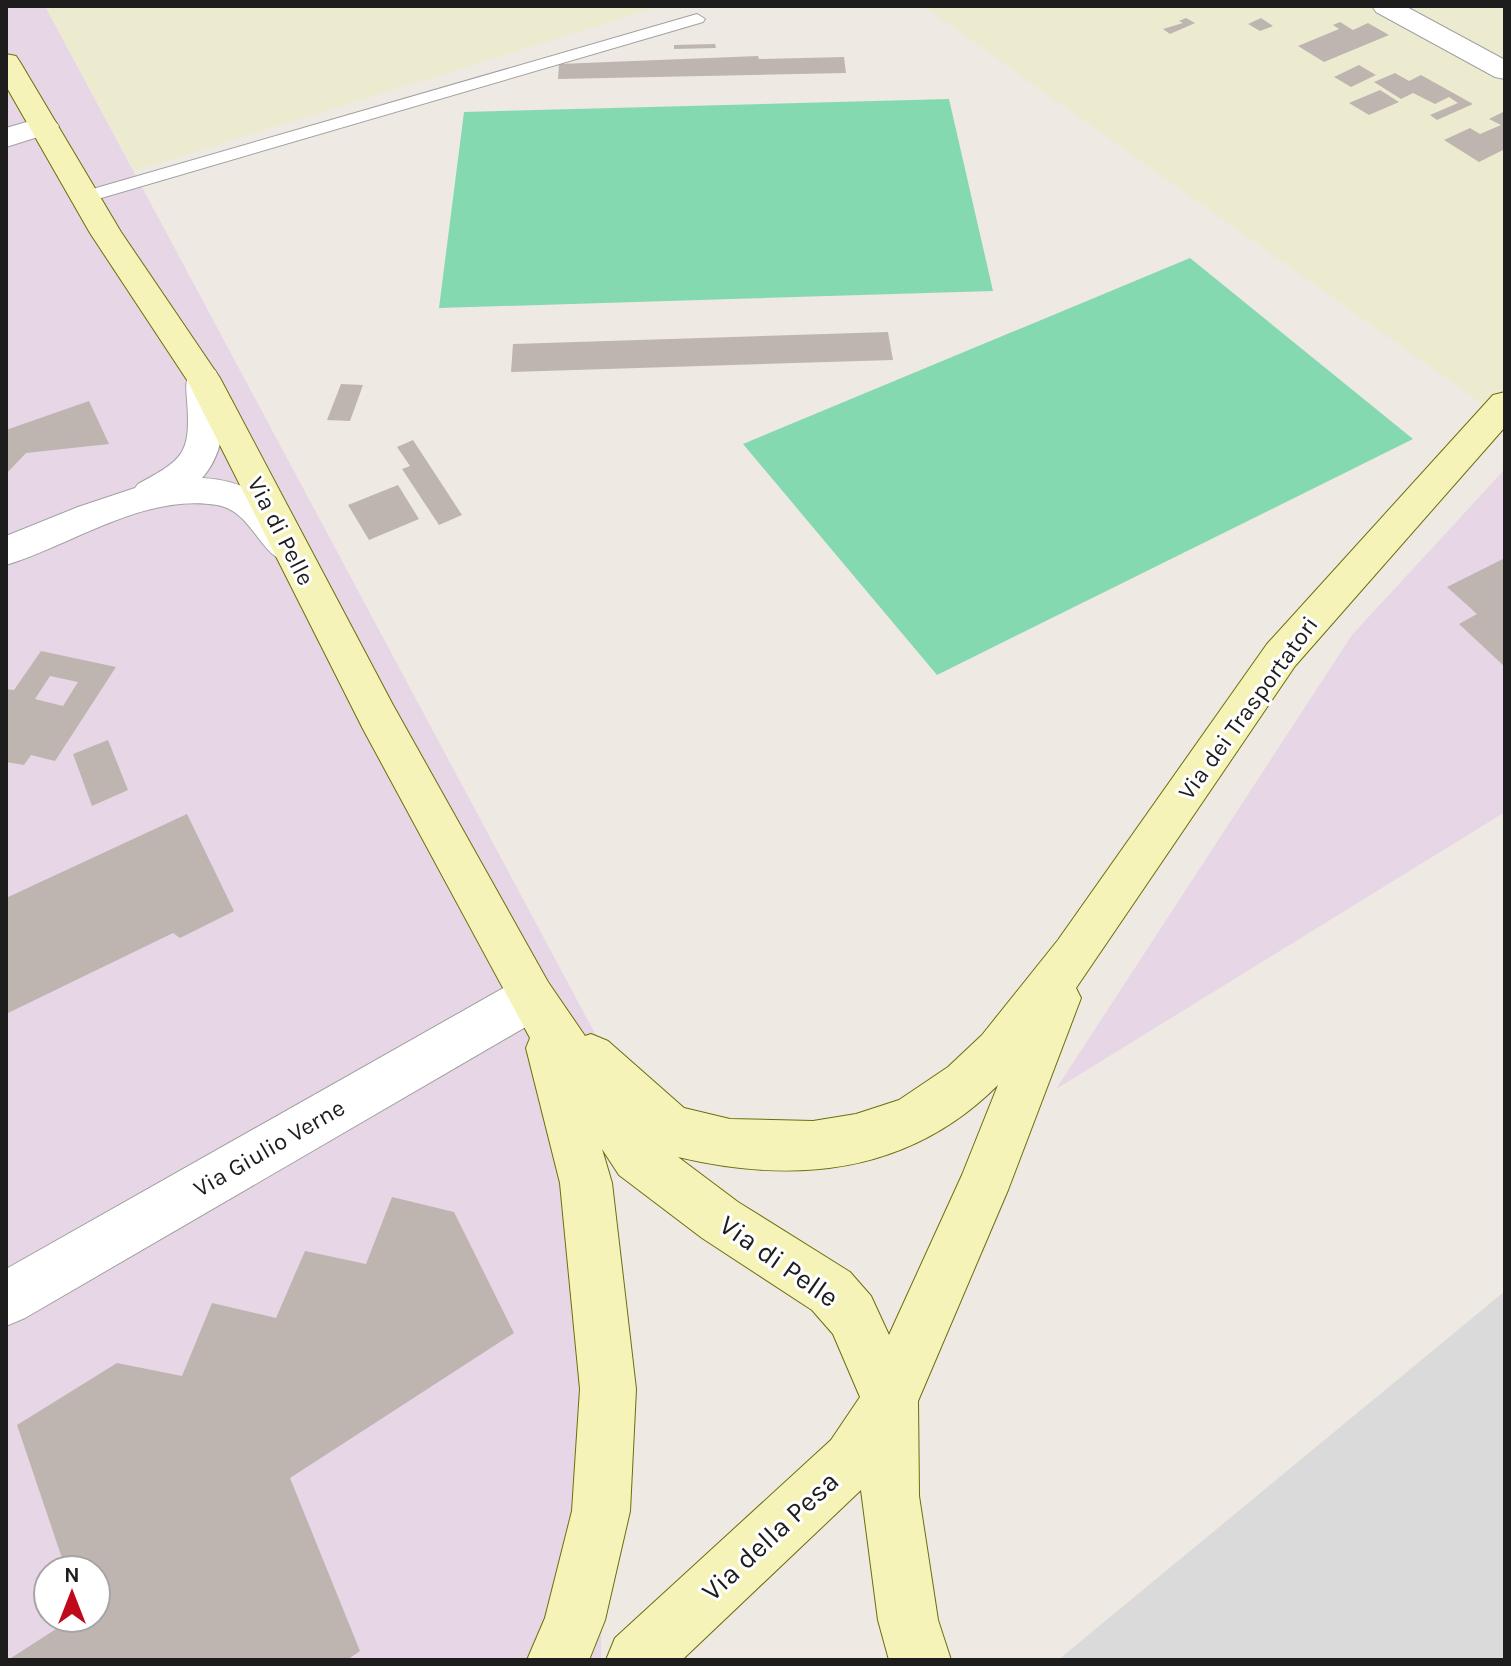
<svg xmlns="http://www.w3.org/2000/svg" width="1511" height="1666" viewBox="0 0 1511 1666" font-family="Karla,sans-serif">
<rect width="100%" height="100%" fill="#eee9e3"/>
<path fill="#dbdada" d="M1505,1291V1660H1058Z"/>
<path fill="#e7d6e5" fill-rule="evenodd" d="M6,6H45L607,1056L601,1660H6ZM48,1570H96V1618H48Z
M1505,469V812L1056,1089L1352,635Z"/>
<path fill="#ecebcf" d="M45,6H661L134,171Z
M923,6H1505V420Z"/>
<path fill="#85d9b1" d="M949,99L993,291L439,308L464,112Z
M1190,258L1413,439L937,675L743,444Z"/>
<path fill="#beb5b0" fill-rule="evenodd" d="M1186,18L1195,23L1170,34L1163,29L1183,23L1179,21Z
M1261,18L1273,26L1260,31L1248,24Z
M1340,22L1353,30L1368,23L1389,35L1324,62L1298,46L1339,29L1333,25Z
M715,44L716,48L674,49V45Z
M758,56L759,59L844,57L846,73L558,79L559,64Z
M1359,65L1376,75L1351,87L1334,77Z
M1395,73L1409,81L1421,75L1473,104L1437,120L1430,115L1458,103L1449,97L1435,104L1413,93L1401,99L1374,82Z
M1380,90L1399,102L1369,115L1349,103Z
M1505,111V149L1479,162L1444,140L1470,128L1480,134L1501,125L1489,119Z
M888,332L893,360L511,372L513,344Z
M341,384L363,385L350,421L327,420Z
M89,401L109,444L26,453L6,474V430Z
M413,440L462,515L439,525L402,469L410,466L397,447Z
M398,485L419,519L369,540L348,505Z
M1505,558V667L1459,624L1477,614L1447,587Z
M41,651L116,667L55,761L31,755L24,765L6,762V689L14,690ZM50,676L78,682L63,706L35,699Z
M108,740L128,790L92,806L73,754Z
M187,814L234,911L180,938L173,933L6,1014V898Z
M392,1197L454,1212L514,1333L290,1478L360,1651L347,1660H8L73,1618H96V1570H66L17,1425L117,1363L182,1376L212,1303L276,1318L305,1251L366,1264Z"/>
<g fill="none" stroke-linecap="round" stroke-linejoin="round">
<g stroke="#a1a1a1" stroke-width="2">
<path id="lane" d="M697,14L705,19L703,22L91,201L85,202L76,197L79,193Z"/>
</g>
<g stroke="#a1a1a1" stroke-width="2">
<path id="street" d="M1372,6H1405L1505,60V79L1495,77L1376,12Z
M44,117L54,120L59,126L54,132L6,147V128Z
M203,366L215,370C233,399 225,453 202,478C252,480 284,507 308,550L302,560C262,573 258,512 217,505C144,493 72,545 6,565V536L78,507L135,488L138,484C184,459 191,454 187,400C186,388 185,380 191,370Z
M531,976L548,982L555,998L548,1014L25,1318L6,1326V1269L514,982Z"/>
</g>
<g stroke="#6c6e0a" stroke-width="2">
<path id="secondary" d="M6,54L16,56L20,62L121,232L220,378L393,705L548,982L585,1036L591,1034L608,1041L684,1108L730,1119L813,1121L856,1114L899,1100L948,1067L982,1035L1058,940L1267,644L1493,395L1505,392V427L1295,666L1076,988L1081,998L1008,1190L918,1401L919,1496L938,1620L951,1660H889L878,1620L861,1490L682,1660H606L615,1638L831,1440L860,1397L833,1334L812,1310L702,1238L619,1175L602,1149L612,1183L636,1389L630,1511L605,1620L589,1660H527L545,1618L572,1511L580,1389L560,1183L526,1048L530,1038L363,729L187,380L90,233L6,86ZM998,1085L962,1175L889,1335L871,1296L850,1272L738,1202L678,1157C796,1185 909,1174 998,1085Z"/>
</g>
<use href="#lane" fill="#fff" fill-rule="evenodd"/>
<use href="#street" fill="#fff" fill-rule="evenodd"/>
<use href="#secondary" fill="#f6f3b9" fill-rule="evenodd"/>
</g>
<g text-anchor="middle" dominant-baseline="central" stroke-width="6" stroke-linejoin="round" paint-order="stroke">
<g font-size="24" fill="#1d1d1d" stroke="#fff">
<text transform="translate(281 531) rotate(63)">Via di Pelle</text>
<text transform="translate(1248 708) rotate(-54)">Via dei Trasportatori</text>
<text transform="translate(269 1148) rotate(-30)">Via Giulio Verne</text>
</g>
<g font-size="28" fill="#1d1d1d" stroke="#fff">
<text transform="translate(779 1261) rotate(35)">Via di Pelle</text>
<text transform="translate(770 1536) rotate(-43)">Via della Pesa</text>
</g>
</g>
<rect width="1511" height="1666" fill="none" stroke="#1d1d1d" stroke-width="16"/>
<g transform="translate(72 1594)"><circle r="38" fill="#ffffff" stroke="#a5a5a5" stroke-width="2"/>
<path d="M0-6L14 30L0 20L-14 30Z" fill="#c00a1b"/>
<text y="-12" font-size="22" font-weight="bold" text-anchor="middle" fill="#1d1d1d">N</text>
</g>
</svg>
